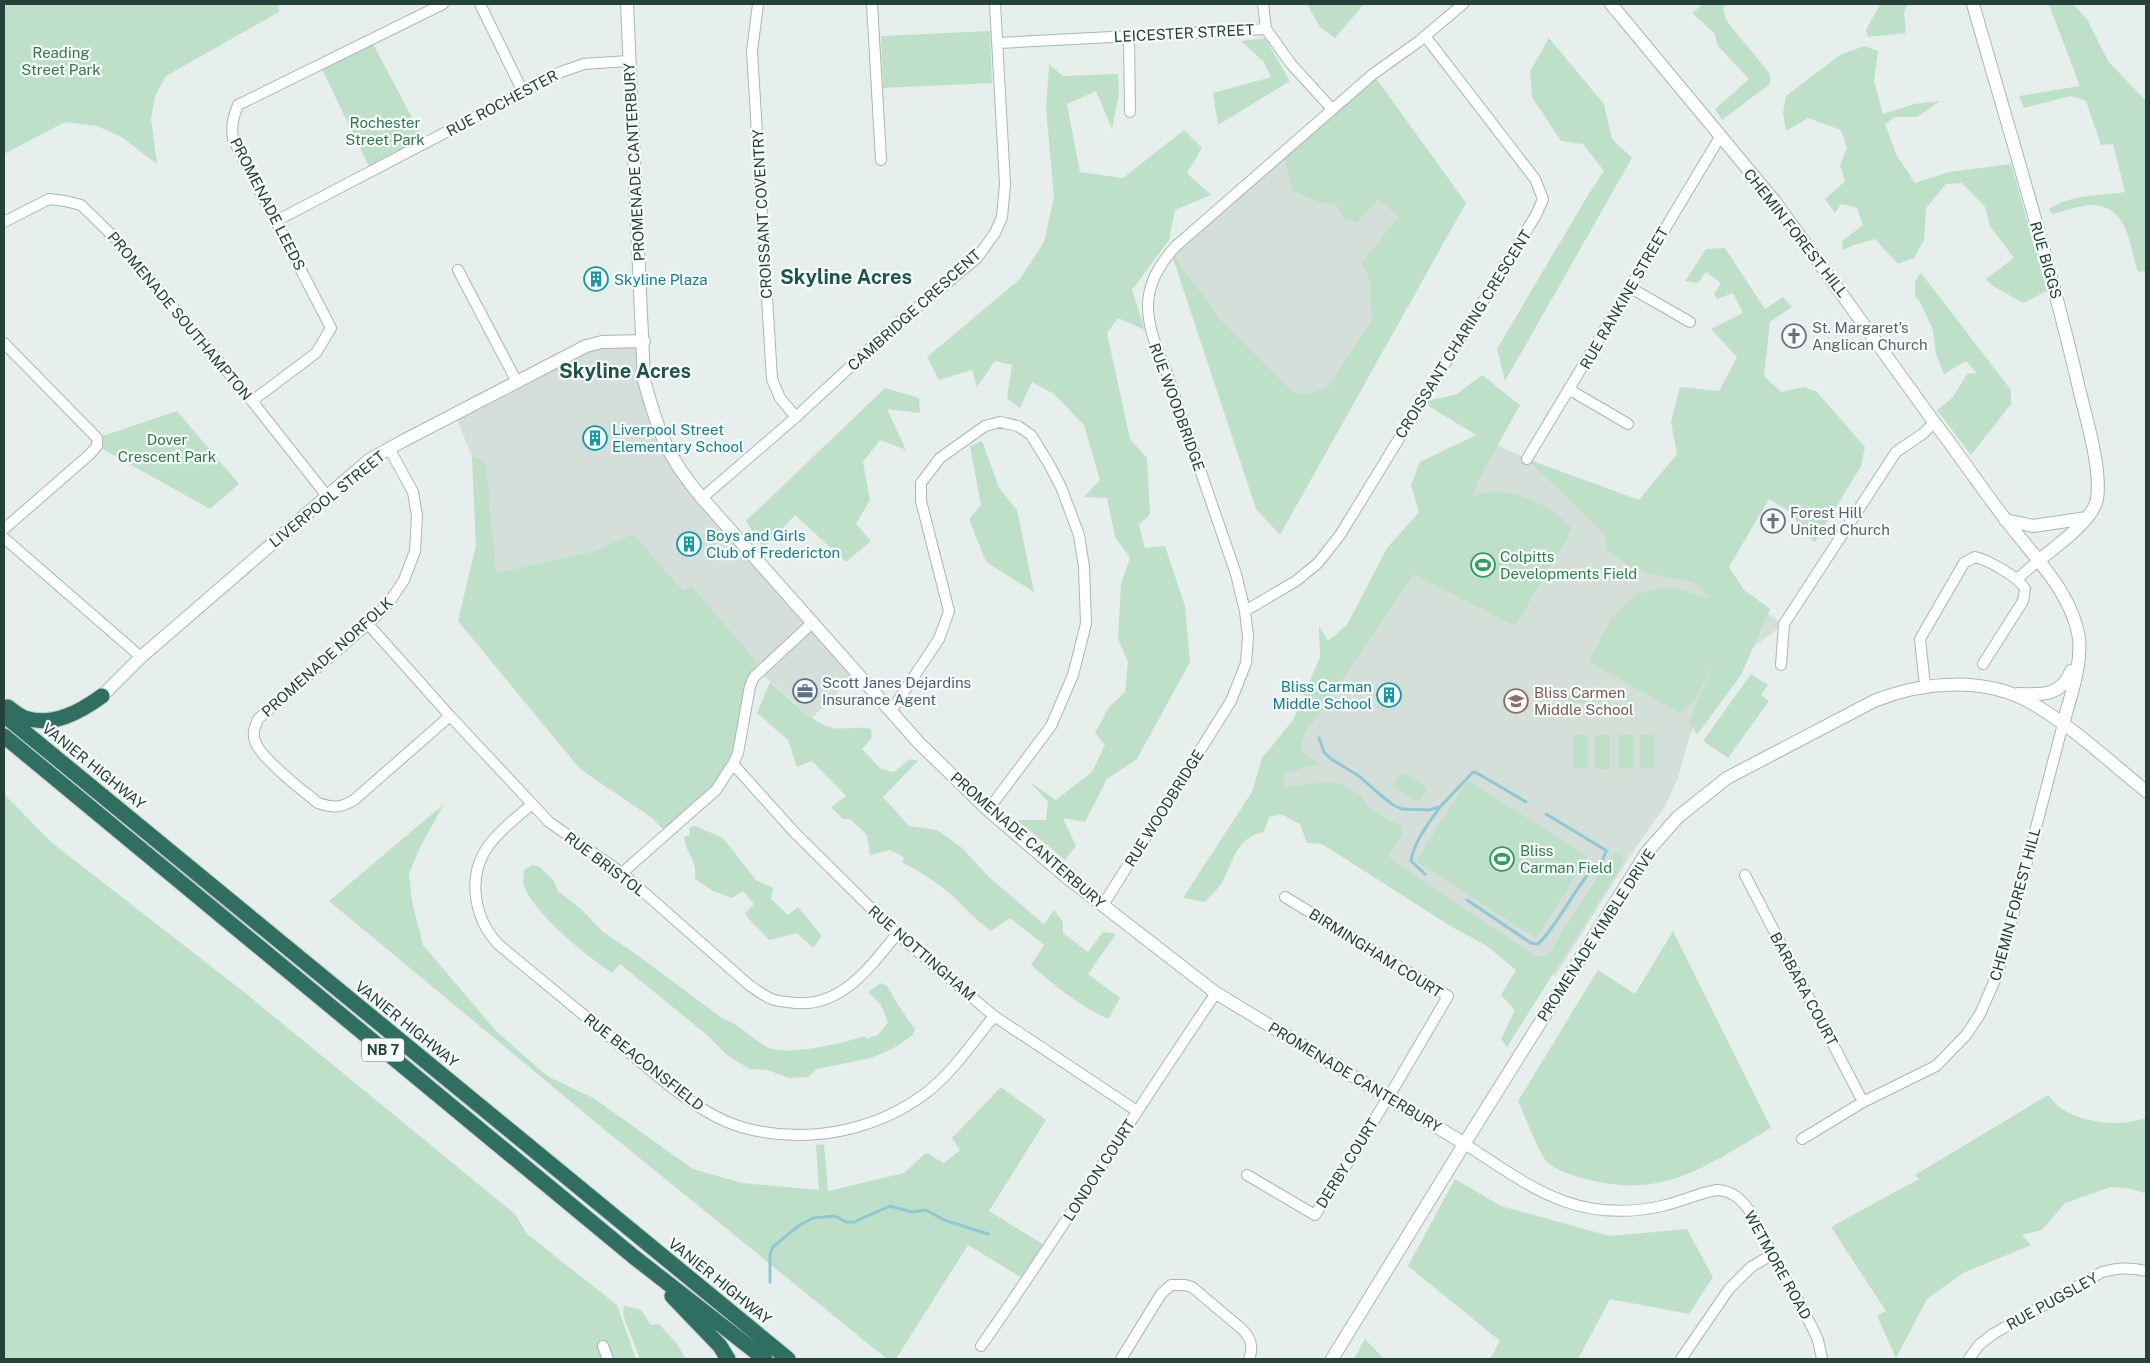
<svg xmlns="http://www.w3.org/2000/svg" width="2150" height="1363" viewBox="0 0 2150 1363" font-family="'Public Sans',sans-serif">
<rect width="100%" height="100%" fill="#e6efeb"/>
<path fill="#d4dfda" d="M1283,154L1466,203L1288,504L1171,252Z
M644,341L657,427L695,489L856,673L812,718L759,671L690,585L683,592L633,534L594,551L496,573L476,545L472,456L454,413L586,346Z
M1476,435L1527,459L1784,624L1747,652L1702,707L1690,735L1678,778L1665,806L1630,856L1555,976L1395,872L1277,783Z"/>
<path fill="#bfe0c8" d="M4,4H278L279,12L166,76L155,96L151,119L157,164L120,136L97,126L65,122L4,154Z
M1307,4H1364L1335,38L1320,27Z
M1703,4H1726L1723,9L1726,20L1770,74V84L1722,120L1715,109L1749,79L1717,45L1715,34L1692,13Z
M1880,4H1908L1904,12L1906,33L1868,37L1866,30Z
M2073,4L2087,19L2108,61L2145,100L2146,271L2138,272C2129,246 2129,208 2094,205C2084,204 2063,211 2052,214L2049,209C2072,194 2099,196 2125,192L2113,144L2101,145L2086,101L2071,96L2024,108L2019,96L2080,86L2049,5Z
M990,31L992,83L883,88L881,36Z
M1265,38L1290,81L1218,125L1213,93L1271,77L1263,61L1241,41Z
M1549,38L1604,104L1612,139L1632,158L1505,381L1497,349L1588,195L1604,171L1583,144L1561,141L1532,97L1530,71Z
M371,40L426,144L372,173L320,65Z
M1864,46L1878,51L1874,81L1883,114L1914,104L1940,101L1917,117H1895L1885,124L1897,156L1915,183L1949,172L2011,164L2047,291L2023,303L1993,286L1986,279L2014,258L1990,226L1985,207L1962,183L1946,184L1926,208L1924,240L1914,258L1898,264L1875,239L1854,245L1843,250L1842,241L1863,225L1857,208L1841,204L1835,213L1825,199L1845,181L1840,165L1847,148L1841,130L1808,118L1786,131L1783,113L1786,96L1840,55Z
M1049,64L1063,76L1118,74L1119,94L1112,129L1096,91L1067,104L1080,172L1123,178L1184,130L1202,148L1187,173L1211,195L1175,210L1169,240L1132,290L1145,330L1118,318L1107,333L1130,439L1147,458L1150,514L1139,525L1145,548L1165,546L1185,606L1190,662L1137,759L1107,779L1085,822L1063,818L1076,846L1065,860L1017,820H1046L1048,802L1030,782L1056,800L1092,772L1105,745L1095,733L1109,707L1125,692L1128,662L1118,639L1121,584L1130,558L1115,537L1107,498L1084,497L1100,480L1084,425L1054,394L1032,382L1020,408L1007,398L1012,365L995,361L977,387L972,370L939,380L927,357L1020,279L1044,242L1054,197L1046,109Z
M1373,74L1466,203L1280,535L1256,509L1171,252L1221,320L1291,390L1300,394H1310L1329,386L1372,320L1370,281L1362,263L1399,216L1378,200L1357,222L1345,220L1336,204L1321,203L1293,191L1283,154Z
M1725,248L1765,309L1783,297L1792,307L1770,322L1764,376L1781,392L1804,387L1817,392L1865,447L1861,466L1815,542L1799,530L1795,515L1769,499L1729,567L1744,590L1770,609L1741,675L1697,735L1689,721L1715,662C1704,678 1698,706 1678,712L1589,662L1611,618L1637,594L1669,587L1710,598L1693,582L1647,573L1627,565L1607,549L1605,534L1527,459L1639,500L1677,454L1671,422L1680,387L1719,391L1737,357L1711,329L1743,313L1733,293L1717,299L1714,294L1721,283L1706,272L1698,283L1685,281L1706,249Z
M1921,273L2011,390V404L1971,455L1937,410L1953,397L1967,374L1977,373L1966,361L1944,374L1936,354L1933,330L1921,304L1915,296V281Z
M1482,375L1520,405L1479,479L1472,496C1506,485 1549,501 1572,529L1515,626L1414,574L1305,734L1300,750L1318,764L1283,774L1285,787L1325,782L1342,784L1359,794L1371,810L1403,827L1401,836L1388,856L1427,884L1536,956H1547L1614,852L1622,857L1623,863L1507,1047L1501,1039L1515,1010L1501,995L1516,970L1487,946L1452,927L1322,844L1307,843L1300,824L1281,814L1269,817L1264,832C1235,838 1234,862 1221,884C1217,890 1210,896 1205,902L1183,898L1252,792L1262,758L1293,720L1320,657L1319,626L1328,641L1347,625L1387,548L1419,512L1411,485L1420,462L1476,435L1422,402L1457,394Z
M885,388L919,398L920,413L887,409L906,450L880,440L863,462L870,500L856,524L871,541L846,562L795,515L763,549L746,521Z
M177,411L239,484L210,509L97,446V438Z
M982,441L999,488L1017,510L1034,592L986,562L969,519L981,505L970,446Z
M472,456L480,458L486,464L496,573L594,551L633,534L683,591L691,585L754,659L759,671L733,764L669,835L652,818L580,769L458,621L476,545Z
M1751,674L1768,685L1761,695L1769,701L1728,758L1703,741Z
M770,682C786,695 813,724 833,728C846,730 858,726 871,729L872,737L862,749L881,769L894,772L910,759L918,761L883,797L909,826L937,830L961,847L990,878L1044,924L1054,910L1063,922V933L1088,952L1103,932L1116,934L1088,974L1120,998L1108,1019C1078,1005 1055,986 1031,965L1044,945L1010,918L991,931C977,921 966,909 954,897C939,883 920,872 902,862L904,857L890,850L870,855L867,835L850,819H843L831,807L846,796L812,761L797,767L788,740L757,713Z
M1586,690V702L1570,703L1569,691Z
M1573,735H1588V768H1573Z
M1595,735H1610V769H1595Z
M1618,735H1633V768L1618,769Z
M1640,735H1655V768H1640Z
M1402,772L1428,788L1419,802L1393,786Z
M1468,780L1588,857L1536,938L1416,861Z
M4,794L51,842L244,992L515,1214L527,1234L617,1305L636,1359H4Z
M444,804L420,847L409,874L412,902L423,945L496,1031L547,1076L595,1099L693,1169L742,1183L819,1190L816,1145L824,1144L828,1191L904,1173L926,1153L944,1163L960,1150L952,1138L1001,1087L1046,1120L989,1211L1049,1248L1027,1281L968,1245L896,1359H887L605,1130L329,901Z
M695,826L723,838L756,880L773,888L771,899L788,915L798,907L822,936L813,948L797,933L769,940C761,930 751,924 745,913L754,904L743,891L732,898L713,891L695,879C697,857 686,855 684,837L690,835L689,828Z
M532,865L540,867L554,881L558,891L582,910L603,932L633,952L722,1018C739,1024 751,1038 767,1047C787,1057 843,1043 865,1036L866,1039L878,1035L888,1022L881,1005L868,992L881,983L887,986L898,1005L915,1029L913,1035L892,1049L871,1058L817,1069L808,1077L788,1078L768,1070L750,1069L728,1056L707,1035L620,964L612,973C587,956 533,914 524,885C522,881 524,875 524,870Z
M1673,931L1771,1128C1710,1163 1668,1198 1594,1181C1578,1177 1561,1173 1548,1163C1541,1158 1523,1112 1518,1101L1598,970L1635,994Z
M2048,1095C2053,1100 2057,1106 2062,1109C2086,1124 2120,1127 2146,1118V1190L2144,1193L2128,1188L2111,1187L2065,1203L2042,1230L2022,1235L2031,1245L1963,1273L1927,1299L1896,1358L1877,1316L1886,1311L1831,1227L1919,1179L1915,1175Z
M1455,1179L1501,1206L1610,1236L1687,1229L1713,1277L1689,1314L1610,1299L1578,1359H1490L1500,1341L1408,1266Z
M624,1306L641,1310L651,1325L659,1324L677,1344L686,1359H640L623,1315Z
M1365,1339L1384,1359H1354Z"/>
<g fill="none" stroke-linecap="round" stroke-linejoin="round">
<path stroke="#8ec9d4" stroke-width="3" d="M1319,738L1324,752L1331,759L1359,776L1377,792L1393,805L1402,809L1429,810L1440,807L1473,772L1477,773L1526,802
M1546,814L1607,851
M1425,874L1411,861C1414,841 1429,823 1440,807
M1467,900L1531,943L1538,944C1560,924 1579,876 1602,862L1606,851
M770,1282V1254L773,1247L798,1226L813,1218L835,1216L846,1222H854L890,1206L912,1212L926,1210L944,1220L988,1234"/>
<g stroke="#a8b8b2" stroke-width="12">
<path id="minor" d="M480,4L523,92
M758,4L752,51L772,379L780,398L796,417
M872,4L881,160
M1263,4L1266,29
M1129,36L1130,112
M998,43L1266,29L1291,64L1332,109
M276,221L561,72L584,64L628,61
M4,222L49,199L65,201L81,205L115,238L252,401L327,496
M458,270L517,382
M1629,287L1690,322
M4,343L97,438V446L89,455L4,529
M1570,390L1628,424
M252,401L316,353L331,328L233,139C231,125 233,118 238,105L443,4
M389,448L413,492L417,516L415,551L404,580L388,604L368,624L258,719C255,727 252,733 255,741C260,758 303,791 318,803C333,808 341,808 354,800L450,716
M1527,459L1720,137
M702,498L796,417L891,329L977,258L995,233L1002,217L1005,184L995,4
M4,538L141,657
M2017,579L2038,561
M1245,611L1296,581L1318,563L1340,535L1536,215L1543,199L1535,179L1425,36
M368,624L450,716L549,822L622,873L749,985C756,990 764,996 772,999C779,1002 788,1002 795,1003C842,1007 870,967 897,934
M1781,665L1784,624L1896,452L1924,433L1934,422
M1925,686L1920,639L1964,563L1975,557C1988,560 2019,577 2025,589L2023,601L1983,664
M891,711L939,639L949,611L921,501V483L940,458L985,426L1000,422L1018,426L1031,435L1049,464L1061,487L1079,535L1084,567L1086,624L1073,675L1051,726L988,810
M733,764L795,833L897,934L994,1016L1137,1111
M531,805C517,817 500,830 489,845C466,876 474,919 499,945L671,1087C692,1103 715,1119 741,1127C804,1145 874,1132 926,1093C953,1072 973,1042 994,1016
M622,873L716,790L733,764L738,753L750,686L754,677L812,623
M1745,875L1863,1102
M1103,905L1231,701L1246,663L1248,637L1245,611L1236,574L1165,368C1144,319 1137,288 1176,246L1373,74L1418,42L1463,4
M1802,1139L1863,1102L1936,1066L1967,1034L1980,1014L1998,973L2063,724
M1465,1144C1531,1187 1577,1225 1662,1206C1681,1202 1698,1193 1717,1190C1732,1191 1740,1198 1749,1210L1812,1327L1818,1340L1822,1359
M1247,1175L1315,1215L1394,1088L1448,996L1285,897
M603,1346L608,1359
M981,1346C1062,1231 1136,1110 1216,993
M1121,1359L1161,1294L1171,1285H1185L1192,1287L1242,1329C1251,1338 1254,1347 1249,1359
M1681,1359L1729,1289L1751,1267L1773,1254
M1969,1359L1979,1345L1993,1334L2102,1272C2118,1268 2130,1267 2146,1271"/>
</g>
<g stroke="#a8b8b2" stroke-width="14">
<path id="tertiary" d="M627,4L644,380C658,431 667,457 702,498L919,743L988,810L1065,876L1216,993L1465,1144
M1611,4L1776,203L1934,422C1959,454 1981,488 2006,520C2033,556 2072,592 2079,638C2082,667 2070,697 2063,724
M1973,4C2009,130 2048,256 2078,384C2085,415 2102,468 2097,499C2093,521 2055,547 2038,561
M2005,520L2033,526L2087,518
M2018,694C2041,695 2062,696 2071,671
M102,696L141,657L369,460L401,442L586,346L602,342L644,341
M1332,1359L1471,1133L1647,852L1678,817L1727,778L1874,701C1924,681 1987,676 2035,705C2075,729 2110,762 2146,791"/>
</g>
<g stroke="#c2cac8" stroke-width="17">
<path id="motorway" d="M8,707C13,711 19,716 25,718C53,727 80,712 102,696
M4,715L788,1359
M4,736L634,1257L765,1359
M672,1296L720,1346L728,1359"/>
</g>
<use href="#minor" stroke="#fff" stroke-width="10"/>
<use href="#tertiary" stroke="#fff" stroke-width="12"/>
<use href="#motorway" stroke="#2f6f62" stroke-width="15"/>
</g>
<defs>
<g id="building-ring" transform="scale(1.25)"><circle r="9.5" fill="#f7fbf9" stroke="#0f9aa8" stroke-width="1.5"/><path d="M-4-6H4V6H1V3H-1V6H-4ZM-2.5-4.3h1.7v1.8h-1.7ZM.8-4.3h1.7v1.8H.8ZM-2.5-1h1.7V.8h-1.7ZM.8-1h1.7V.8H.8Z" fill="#0f9aa8"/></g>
<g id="church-ring" transform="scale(1.25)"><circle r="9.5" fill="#f7fbf9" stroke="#6b7280" stroke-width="1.5"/><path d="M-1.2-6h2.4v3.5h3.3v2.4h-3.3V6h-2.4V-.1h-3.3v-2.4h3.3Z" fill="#6b7280"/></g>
<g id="stadium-ring" transform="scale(1.25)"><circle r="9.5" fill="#f7fbf9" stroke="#2e9e5b" stroke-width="1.5"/><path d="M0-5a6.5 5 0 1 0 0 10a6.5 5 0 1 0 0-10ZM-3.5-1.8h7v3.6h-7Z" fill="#2e9e5b"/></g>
<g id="office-ring" transform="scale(1.25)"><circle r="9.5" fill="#f7fbf9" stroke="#5c6f8a" stroke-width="1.5"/><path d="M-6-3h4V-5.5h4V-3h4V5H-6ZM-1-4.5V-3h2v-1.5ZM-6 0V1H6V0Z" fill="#5c6f8a"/></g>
<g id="school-ring" transform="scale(1.25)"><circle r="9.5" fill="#f7fbf9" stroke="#8d6e63" stroke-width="1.5"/><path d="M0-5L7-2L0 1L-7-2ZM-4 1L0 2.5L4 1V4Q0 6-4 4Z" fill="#8d6e63"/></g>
</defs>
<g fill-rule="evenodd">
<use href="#building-ring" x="596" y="279"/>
<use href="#church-ring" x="1794" y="336"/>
<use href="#building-ring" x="595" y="438"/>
<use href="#church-ring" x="1773" y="521"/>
<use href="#building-ring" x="689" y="544"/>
<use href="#stadium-ring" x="1483" y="565"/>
<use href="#office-ring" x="805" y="691"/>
<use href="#building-ring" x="1389" y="695"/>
<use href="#school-ring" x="1516" y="701"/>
<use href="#stadium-ring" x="1502" y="859"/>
</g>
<g text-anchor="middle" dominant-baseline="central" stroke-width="4.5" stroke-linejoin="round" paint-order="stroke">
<rect fill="#f7fbf9" stroke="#637a73" stroke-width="1" x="362" y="1038.5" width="42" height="23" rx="4"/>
<g font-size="14" font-weight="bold" fill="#24423a">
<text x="383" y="1050">NB 7</text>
</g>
<g font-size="15" fill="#24423a" stroke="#f7fbf9">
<text transform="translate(1184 33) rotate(-3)">LEICESTER STREET</text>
<text transform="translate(502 103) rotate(-28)">RUE ROCHESTER</text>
<text transform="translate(634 162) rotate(-93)">PROMENADE CANTERBURY</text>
<text transform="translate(268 204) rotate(63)">PROMENADE LEEDS</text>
<text transform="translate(762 214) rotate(-93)">CROISSANT COVENTRY</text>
<text transform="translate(1796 233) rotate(52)">CHEMIN FOREST HILL</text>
<text transform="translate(2046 260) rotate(74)">RUE BIGGS</text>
<text transform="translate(1624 298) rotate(-60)">RUE RANKINE STREET</text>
<text transform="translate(914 310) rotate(-42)">CAMBRIDGE CRESCENT</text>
<text transform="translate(180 316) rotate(50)">PROMENADE SOUTHAMPTON</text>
<text transform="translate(1463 334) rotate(-58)">CROISSANT CHARING CRESCENT</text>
<text transform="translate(1177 407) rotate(70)">RUE WOODBRIDGE</text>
<text transform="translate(327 499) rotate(-39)">LIVERPOOL STREET</text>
<text transform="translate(327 657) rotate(-42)">PROMENADE NORFOLK</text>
<text transform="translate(94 766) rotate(39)">VANIER HIGHWAY</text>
<text transform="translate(1164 808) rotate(-58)">RUE WOODBRIDGE</text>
<text transform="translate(1028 840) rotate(41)">PROMENADE CANTERBURY</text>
<text transform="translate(605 864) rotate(37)">RUE BRISTOL</text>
<text transform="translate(2015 904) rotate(-75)">CHEMIN FOREST HILL</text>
<text transform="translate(1596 935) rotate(-57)">PROMENADE KIMBLE DRIVE</text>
<text transform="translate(922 953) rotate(41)">RUE NOTTINGHAM</text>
<text transform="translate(1376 953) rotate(32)">BIRMINGHAM COURT</text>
<text transform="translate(1804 989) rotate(62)">BARBARA COURT</text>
<text transform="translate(407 1024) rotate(39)">VANIER HIGHWAY</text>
<text transform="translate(644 1062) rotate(38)">RUE BEACONSFIELD</text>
<text transform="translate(1355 1077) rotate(31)">PROMENADE CANTERBURY</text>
<text transform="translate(1347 1163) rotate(-58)">DERBY COURT</text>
<text transform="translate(1099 1170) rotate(-57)">LONDON COURT</text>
<text transform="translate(1778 1265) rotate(61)">WETMORE ROAD</text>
<text transform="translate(720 1281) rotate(39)">VANIER HIGHWAY</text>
<text transform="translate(2052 1301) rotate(-29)">RUE PUGSLEY</text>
</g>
<g font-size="15" fill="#2d7a4b" stroke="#f7fbf9">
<text x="61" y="52">Reading<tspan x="61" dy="17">Street Park</tspan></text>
<text x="385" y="122">Rochester<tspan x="385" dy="17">Street Park</tspan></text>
<text x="167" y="439">Dover<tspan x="167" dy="17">Crescent Park</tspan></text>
</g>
<g font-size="15" fill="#0d838f" stroke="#f7fbf9" text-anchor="start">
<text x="614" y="279">Skyline Plaza</text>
<text x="612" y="429">Liverpool Street<tspan x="612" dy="17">Elementary School</tspan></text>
<text x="706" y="535">Boys and Girls<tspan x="706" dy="17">Club of Fredericton</tspan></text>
<text x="1372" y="686" text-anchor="end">Bliss Carman<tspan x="1372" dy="17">Middle School</tspan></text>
</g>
<g font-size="15" fill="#5b616d" stroke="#f7fbf9" text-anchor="start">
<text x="1812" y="327">St. Margaret's<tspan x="1812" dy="17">Anglican Church</tspan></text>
<text x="1790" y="512">Forest Hill<tspan x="1790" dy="17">United Church</tspan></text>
</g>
<g font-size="15" fill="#27864d" stroke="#f7fbf9" text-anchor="start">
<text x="1500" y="556">Colpitts<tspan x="1500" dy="17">Developments Field</tspan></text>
<text x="1520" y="850">Bliss<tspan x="1520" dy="17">Carman Field</tspan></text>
</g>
<g font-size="15" fill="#4e5e75" stroke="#f7fbf9" text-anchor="start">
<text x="822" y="682">Scott Janes Dejardins<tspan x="822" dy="17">Insurance Agent</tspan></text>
</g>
<g font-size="15" fill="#785e54" stroke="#f7fbf9" text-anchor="start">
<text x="1534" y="692">Bliss Carmen<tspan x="1534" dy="17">Middle School</tspan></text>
</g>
<g font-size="20" font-weight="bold" fill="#1f5548" stroke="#f7fbf9">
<text x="846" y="277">Skyline Acres</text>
<text x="625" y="371">Skyline Acres</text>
</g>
</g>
<rect width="2150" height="1363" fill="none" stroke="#24423a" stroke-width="10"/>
</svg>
